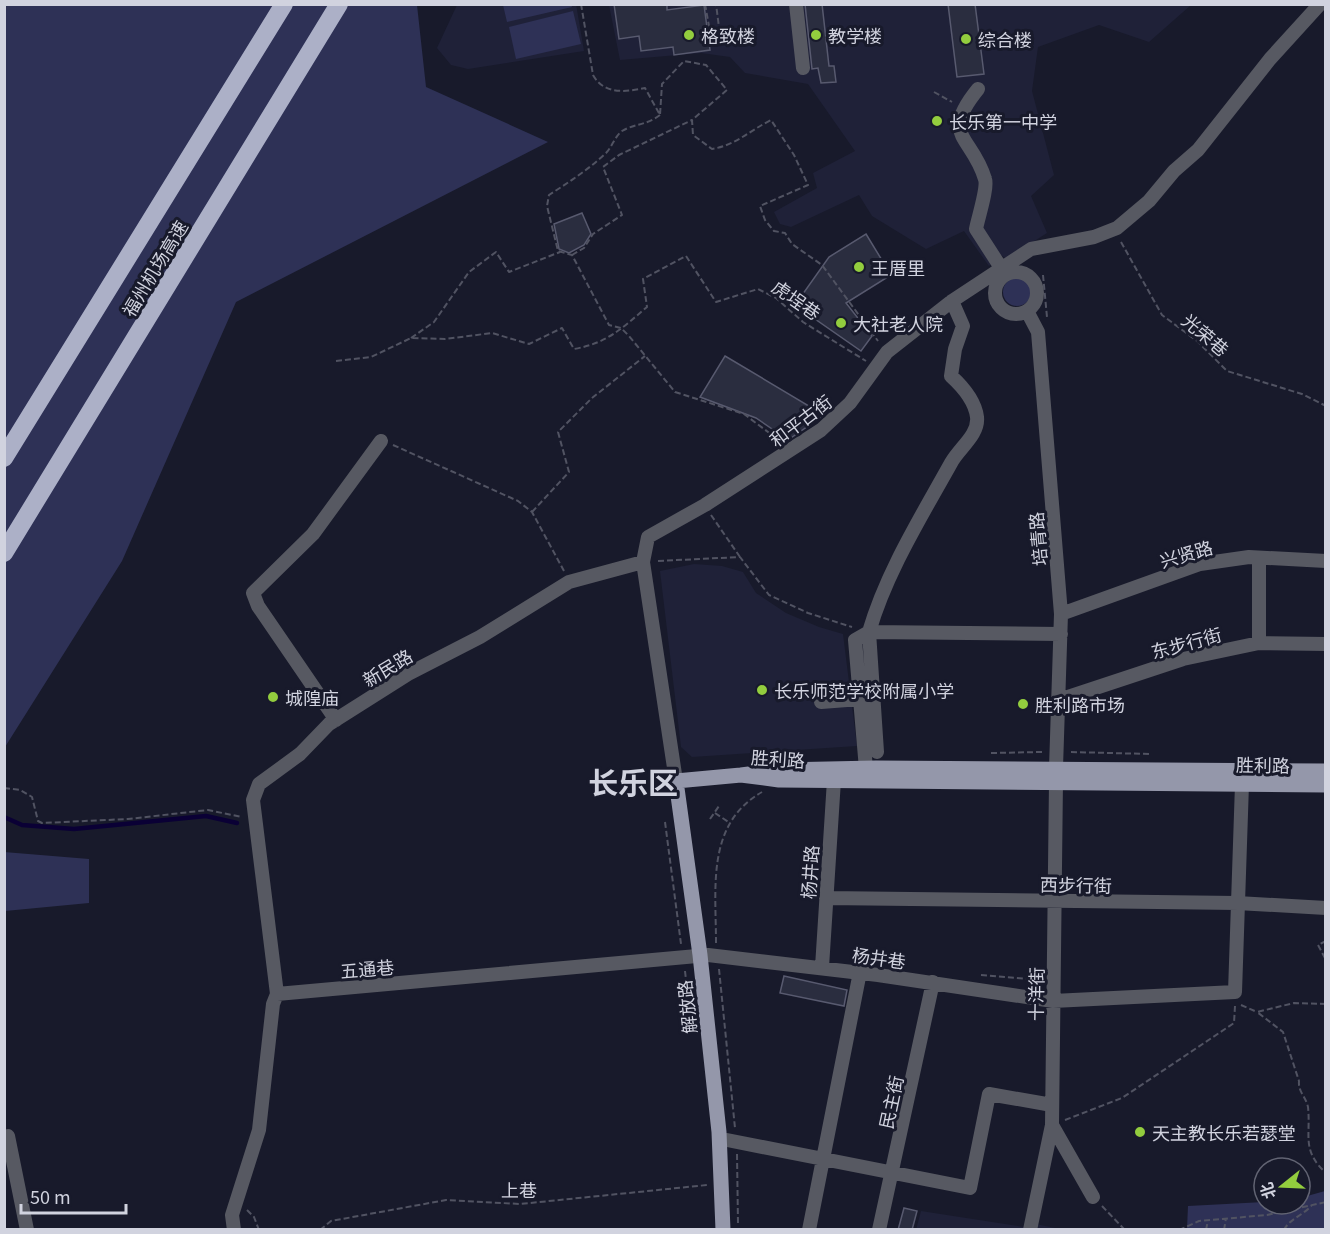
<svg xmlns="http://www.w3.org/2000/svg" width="1330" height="1234" viewBox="0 0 1330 1234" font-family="Georgia,'Noto Sans SC',serif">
<rect width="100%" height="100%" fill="#181a2b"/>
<path fill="#1f2138" d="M576,4L584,51L468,69L451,65L437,48L457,5Z
M609,5H1191L1149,42L1099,25L1038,47L1032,91L1054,175L1031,196L1047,233L1006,259L1001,255L989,266L964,231L926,249L872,216L859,195L791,227L780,224L774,212L817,188L813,173L855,151L808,84L745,73L730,57L701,53L620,60Z
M694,564L722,566L743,572L756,593L786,613L819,627L843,634L857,746L692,757L681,747L660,571Z
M921,1211L1024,1227L1026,1222L1060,1229L916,1230Z"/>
<path fill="#2e3156" d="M571,4L572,7L507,22L503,5Z
M5,5H417L426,87L548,142L236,302L122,561L5,747Z
M573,11L581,44L516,59L509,27Z
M1003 292a14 14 0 1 1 28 0a14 14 0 1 1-28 0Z
M4,852L89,859V903L5,911Z
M1325,1191V1229H1187L1188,1206L1264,1202L1300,1204V1198Z"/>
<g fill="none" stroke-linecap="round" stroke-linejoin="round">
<path stroke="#0a0035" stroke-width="4.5" d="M4,817L22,825L74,829L206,816L237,823"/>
</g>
<path fill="#2a2d3f" stroke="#585a6f" stroke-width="1.5" d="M614,4H667V10L704,5L710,50L674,55L673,47L641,51L639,36L619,39Z
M805,4H822L829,66H834L836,82L821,83L818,68L812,69Z
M948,4H975L984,74L957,77Z
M582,213L591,234L584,245L569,253L559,249L554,224Z
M866,234L891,275L846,303L872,336L861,351L795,305L829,257Z
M725,356L824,415L785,442L778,433L756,418L700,397Z
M784,976L847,990L844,1006L780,993Z
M904,1208L917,1211L912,1230H898Z"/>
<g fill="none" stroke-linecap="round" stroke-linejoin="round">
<path stroke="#515362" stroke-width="2" stroke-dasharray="6 3" stroke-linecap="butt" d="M581,4L593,75C604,95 626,92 645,88L660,115L662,84L684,61L706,65L727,90L692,120L693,135L712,149C736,145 749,131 771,120L794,155L808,185L760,206L765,220L774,231L785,233L792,244L822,265L878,341
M705,4L711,37L720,35L716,4
M934,92L952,102
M660,115C645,126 636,123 622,131C615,136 612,147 606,153C588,170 569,182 549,195L547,206L558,251L572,255L609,325L621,328L629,336L675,392L744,414L780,441
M1121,242L1162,315L1197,341L1227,371L1302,394L1326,406
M572,255L584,248L593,234L622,215L603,167L619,155L692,120
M1043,275L1047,317
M411,338L434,322L469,272L496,252L509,272L560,252
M336,361L371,357L411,338L445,339L492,333L529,344L562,328L574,349C608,343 622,328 647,307L643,279L686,256L716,302L758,289L776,298L803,322L866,361
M393,445L518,501L532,512L564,571
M532,512L569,472L558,432L592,398L645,356
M711,515L740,557
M658,561L740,557L769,595L808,613L852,627
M1071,752L1149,754
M991,753L1042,752
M4,788L20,790L32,797L38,821L42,823L128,819L208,810L242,817
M715,813L730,823
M710,819L719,806
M665,822L681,944
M1326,941L1318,945L1326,960
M716,943C716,887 706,824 762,792
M719,969L735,1128
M685,971L692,1034
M981,975L1041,980
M1326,1004L1294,1003L1257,1012L1283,1032L1299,1081C1298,1092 1306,1097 1308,1107C1311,1136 1301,1150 1326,1173
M1241,1005L1257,1012
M1065,1120L1122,1098L1234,1023L1235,1006
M737,1154L738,1224
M1102,1206L1125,1230
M247,1210L254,1217L259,1230
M320,1230L331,1221L446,1200L520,1204L707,1185
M1179,1230L1199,1221L1267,1215L1326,1202
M1206,1230L1208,1220
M1224,1230L1226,1218
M1284,1230C1289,1219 1304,1215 1312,1205
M1301,1230H1316"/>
<path stroke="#575962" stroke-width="14" d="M796,4L803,68
M978,89C939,137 972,135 985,179C988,188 978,218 976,229L1005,274
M995 293a21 21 0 1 1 42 0a21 21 0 1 1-42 0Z
M1027,311L1038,332L1061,614L1056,768
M1061,614L1200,564L1249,557L1326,561
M1259,643V558
M1059,700L1183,659L1259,643L1326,644
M821,702L860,699
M336,720L258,606L253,593L313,534L381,441
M877,752L869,632L1061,634
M866,769L855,640L869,632C886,573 921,517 951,463C959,448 979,435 977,417C975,401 962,386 951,376L955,349L963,326L952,301
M676,781L643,562L648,537L705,505L821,430L850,403L887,352L952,301L1031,249L1094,237L1117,228L1149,201L1174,171L1198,150L1270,59L1320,4
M1056,781L1052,1125L1093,1197
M826,898L1237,903L1326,908
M822,967L834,780
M277,994L253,800L259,784L300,754L329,724L408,674L480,637L569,582L643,562
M8,1136L27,1230
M727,1140L970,1188L989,1094L1052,1105
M234,1230L232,1215L259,1130L273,1004L277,994L708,955L878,975L1053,1001L1235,992L1242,784
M809,1230L860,972
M879,1230L933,982
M1030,1230L1052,1125"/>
<path stroke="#9497aa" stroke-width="15" d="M1326,771L876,768L780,770L741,775L779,780L1326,785
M723,1230L719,1132L700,955L676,781L741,775"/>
<path stroke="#acb0c7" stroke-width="18" d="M4,458L284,4
M4,553L339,4"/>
</g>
<g fill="#93cd3e" stroke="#181a2b" stroke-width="2">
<circle cx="689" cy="35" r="6"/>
<circle cx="816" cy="35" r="6"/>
<circle cx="966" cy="39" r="6"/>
<circle cx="937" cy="121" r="6"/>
<circle cx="859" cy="267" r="6"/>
<circle cx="841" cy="323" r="6"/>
<circle cx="762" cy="690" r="6"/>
<circle cx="273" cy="697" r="6"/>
<circle cx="1023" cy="704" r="6"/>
<circle cx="1140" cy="1132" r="6"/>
</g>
<g text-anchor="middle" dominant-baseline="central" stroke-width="6" stroke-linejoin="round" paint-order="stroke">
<g font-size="18" fill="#d1d3df" stroke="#181a2b" text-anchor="start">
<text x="701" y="35">格致楼</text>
<text x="828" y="35">教学楼</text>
<text x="978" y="39">综合楼</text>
<text x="949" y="121">长乐第一中学</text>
<text x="871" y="267">王厝里</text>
<text x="853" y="323">大社老人院</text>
<text x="774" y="690">长乐师范学校附属小学</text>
<text x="285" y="697">城隍庙</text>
<text x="1035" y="704">胜利路市场</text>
<text x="1152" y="1132">天主教长乐若瑟堂</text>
</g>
<g font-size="18" fill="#d1d3df" stroke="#181a2b">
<text transform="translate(154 268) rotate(-59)">福州机场高速</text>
<text transform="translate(797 299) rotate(35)">虎埕巷</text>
<text transform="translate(1206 334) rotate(40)">光荣巷</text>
<text transform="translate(800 420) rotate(-37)">和平古街</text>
<text transform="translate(1037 539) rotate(-95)">培青路</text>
<text transform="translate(1186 553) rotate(-16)">兴贤路</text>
<text transform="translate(1186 642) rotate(-15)">东步行街</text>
<text transform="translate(387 667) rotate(-31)">新民路</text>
<text transform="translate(778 758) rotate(4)">胜利路</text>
<text transform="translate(1263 764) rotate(1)">胜利路</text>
<text transform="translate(809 872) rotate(-86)">杨井路</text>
<text transform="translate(1076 884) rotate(1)">西步行街</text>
<text transform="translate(879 957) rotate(8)">杨井巷</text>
<text transform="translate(367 968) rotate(-5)">五通巷</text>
<text transform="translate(1035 994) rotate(-89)">十洋街</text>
<text transform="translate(686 1007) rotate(-96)">解放路</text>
<text transform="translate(890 1102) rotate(-78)">民主街</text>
<text x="519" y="1189">上巷</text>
</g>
<g font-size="30" font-weight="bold" fill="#d1d3df" stroke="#181a2b">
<text x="633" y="781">长乐区</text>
</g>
</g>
<rect width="1330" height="1234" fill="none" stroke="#d1d3df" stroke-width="12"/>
<g transform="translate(1282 1186) rotate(252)"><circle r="28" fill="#181a2b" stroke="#626473" stroke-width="1.5"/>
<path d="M0-4.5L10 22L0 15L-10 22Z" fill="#93cd3e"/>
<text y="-9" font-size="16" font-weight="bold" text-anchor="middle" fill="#d1d3df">北</text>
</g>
<path d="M21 1204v9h105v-9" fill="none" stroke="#d1d3df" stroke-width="3"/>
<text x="30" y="1204" font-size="18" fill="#d1d3df" stroke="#181a2b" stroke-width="4.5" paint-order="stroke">50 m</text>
</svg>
